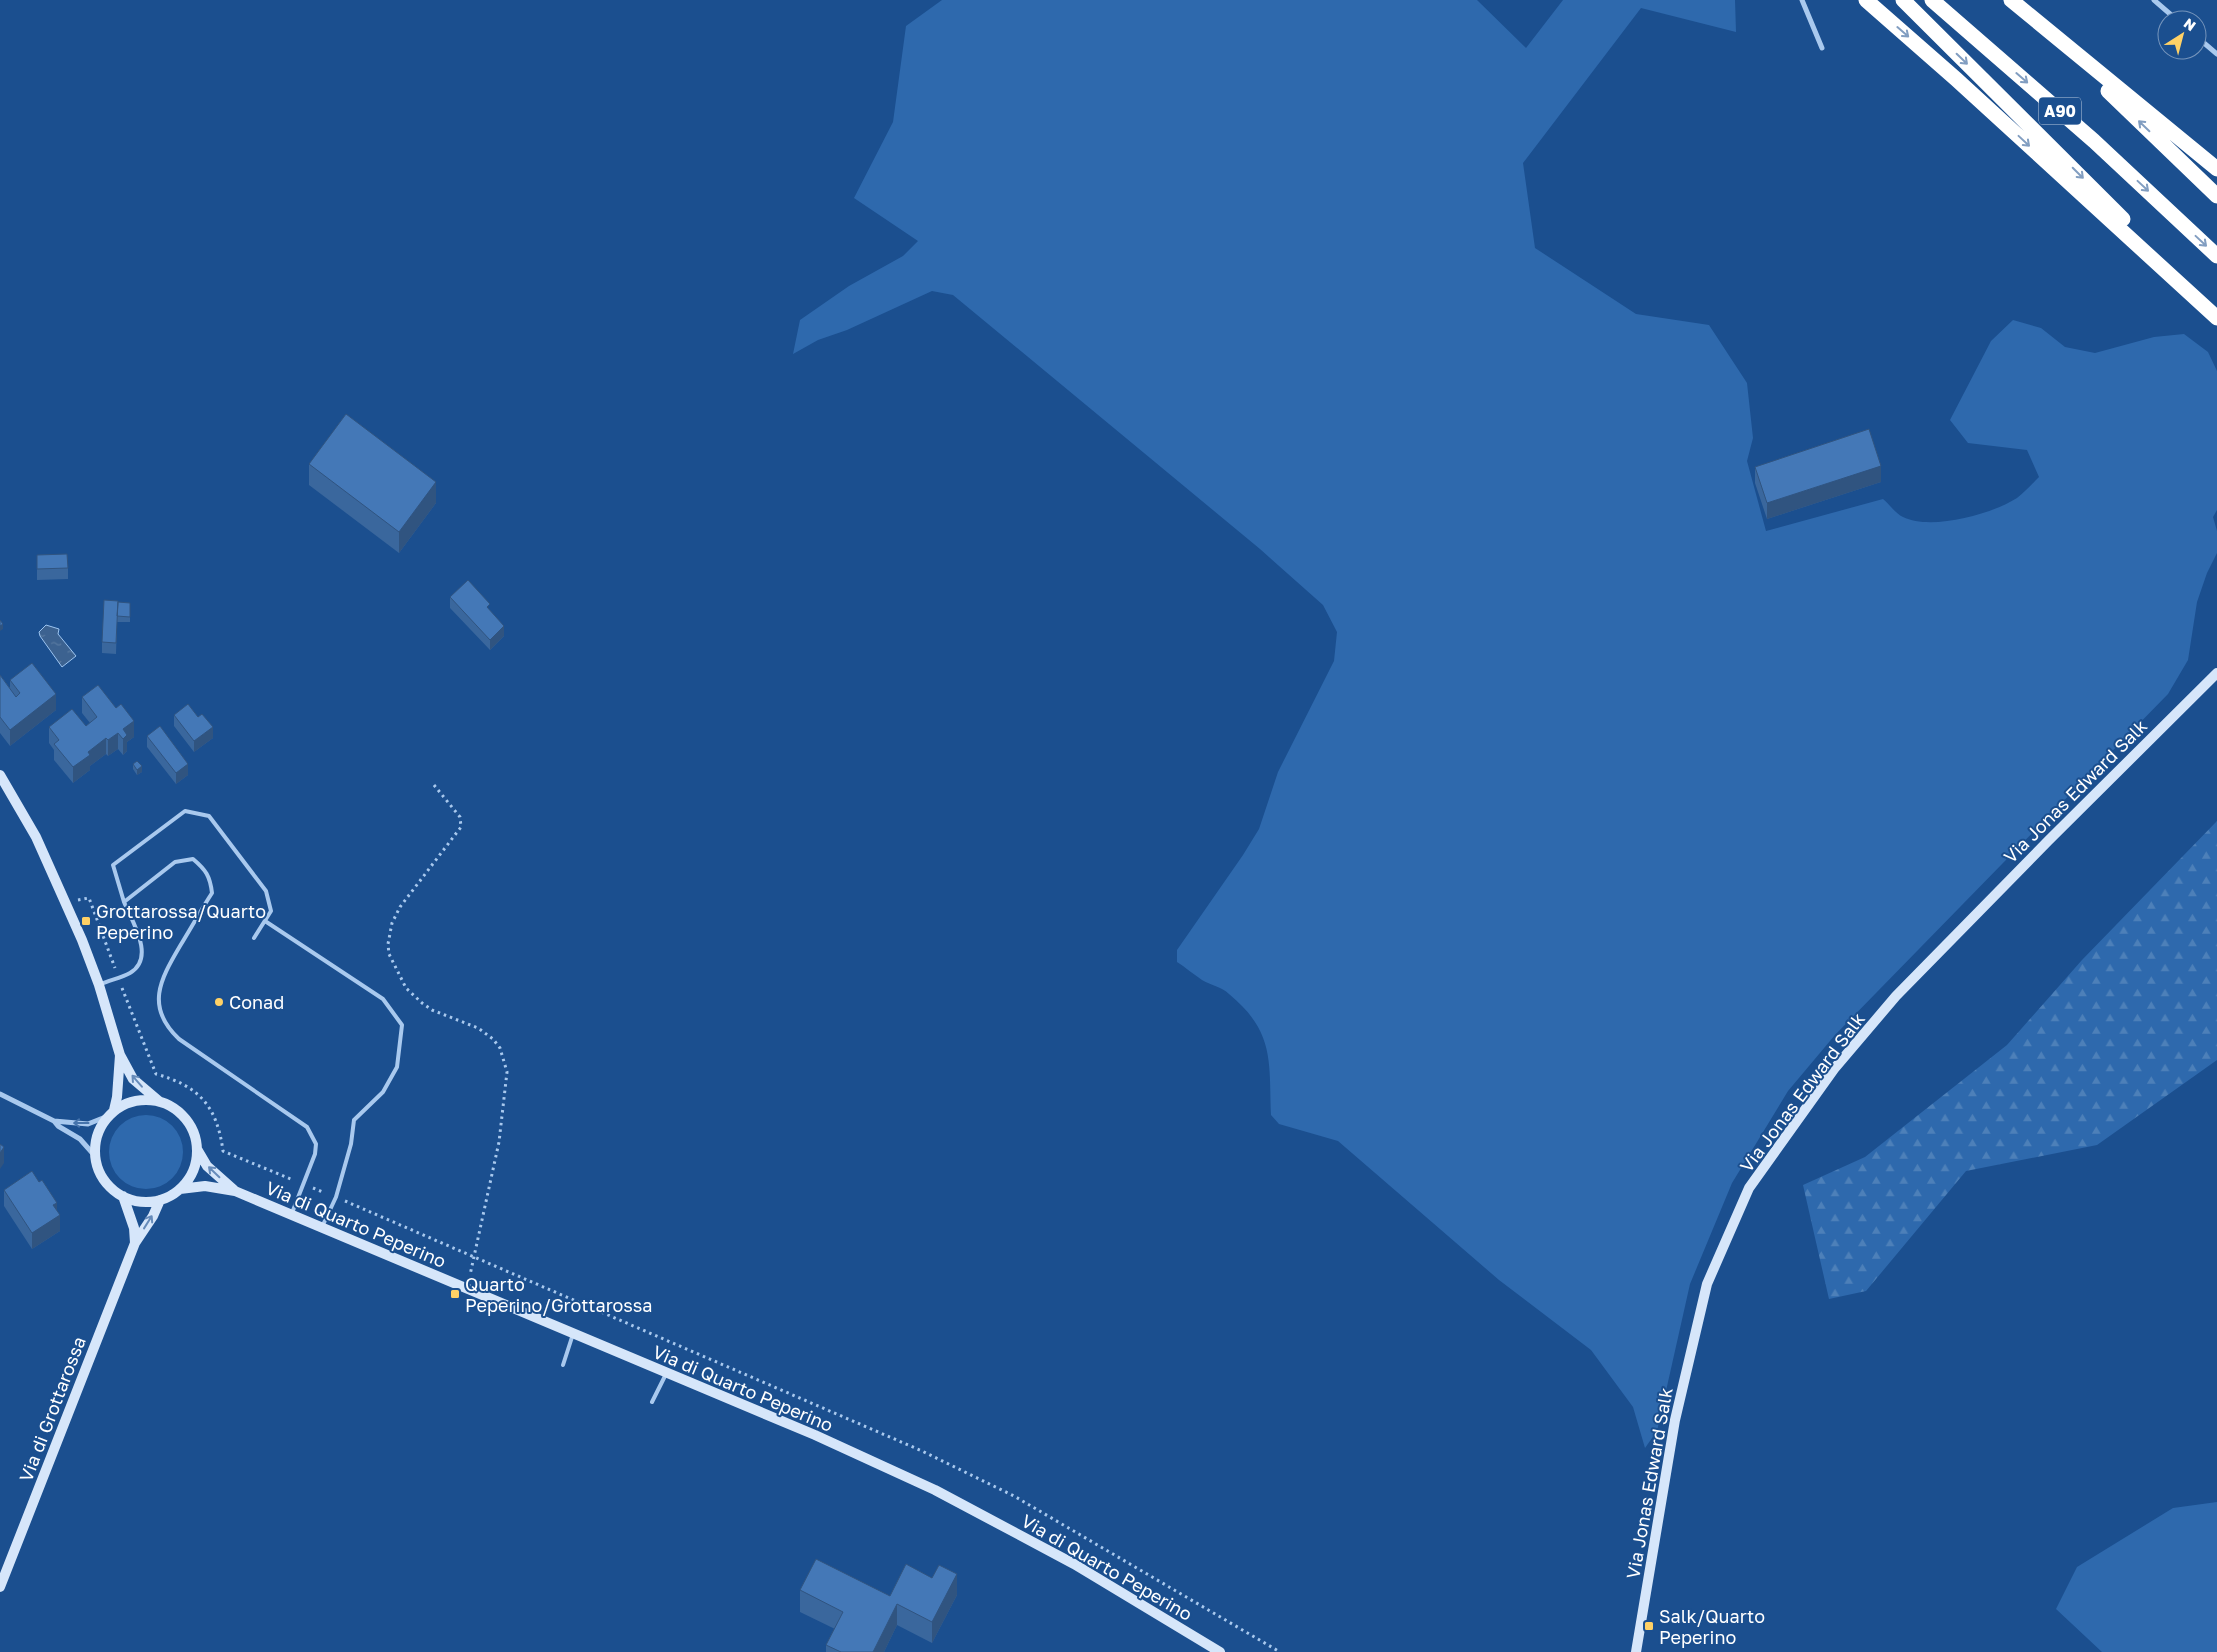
<svg xmlns="http://www.w3.org/2000/svg" width="2217" height="1652" viewBox="0 0 2217 1652" font-family="'Golos Text',sans-serif">
<defs>
<pattern id="forest-firs" width="22" height="20" patternUnits="userSpaceOnUse" patternTransform="scale(1.25)"><rect width="22" height="20" fill="#2e69ad"/><path d="M5 1l3.5 6h-7zM16 11l3.5 6h-7z" fill="#4d80b9"/></pattern>
<pattern id="water-ripples" width="26" height="14" patternUnits="userSpaceOnUse" patternTransform="scale(1.25)"><rect width="26" height="14" fill="#3c6290"/><path d="M2 4q2-2 4 0t4 0M15 11q2-2 4 0t4 0" fill="none" stroke="#597aa1"/></pattern>
</defs>
<rect width="100%" height="100%" fill="#1b4f8f"/>
<path fill="#2e69ad" d="M942,0H1477L1526,48L1563,0H1735L1736,32L1641,8L1523,163L1535,248L1636,314L1709,325L1747,383L1753,438L1747,461L1766,531L1883,499C1889,504 1896,514 1903,517C1931,531 1992,514 2017,498C2025,492 2032,484 2039,477L2027,450L1968,443L1950,420L1991,341L2013,320L2041,328L2065,347L2095,353L2154,337L2184,334L2208,352L2217,371V510L2213,517L2217,531V553L2207,573L2197,602L2188,660L2168,694L1835,1035L1788,1091L1732,1183L1690,1284L1657,1431L1645,1448L1633,1407L1591,1350L1499,1280L1338,1141L1279,1124L1271,1115C1269,1062 1275,1032 1229,994C1222,987 1210,985 1202,980C1193,974 1185,967 1177,962V950L1243,855L1259,829L1278,772L1334,661L1337,632L1323,605L1260,549L953,295L932,291L847,330L818,340L793,354L800,320L849,286L903,256L918,241L854,198L893,122L906,26Z
M109 1152a37 37 0 1 1 74 0a37 37 0 1 1-74 0Z
M2217,1502V1652H2102L2056,1609L2077,1567L2173,1508Z"/>
<path fill="url(#forest-firs)" d="M2217,821V1060L2097,1145L1966,1171L1866,1291L1829,1299L1803,1185L1865,1157L2007,1045L2082,960Z"/>
<path fill="url(#water-ripples)" stroke="#9cc4f0" d="M46,625L59,629L58,634L76,656L62,667L40,636L39,632Z"/>
<g fill="none" stroke-linecap="round" stroke-linejoin="round">
<path stroke="#a9c9ee" stroke-width="3" stroke-dasharray="2.5 4" stroke-linecap="butt" d="M434,785L460,817L461,827L400,907L392,923L388,944L389,954L406,988L422,1003L432,1010L478,1028L493,1039L500,1048L507,1072L499,1142L470,1275
M78,900L89,898L115,968
M122,988L156,1074C199,1086 217,1106 223,1151L293,1180
M313,1188L325,1193
M345,1201L922,1451L1014,1496L1280,1652"/>
<path stroke="#a9c9ee" stroke-width="4" d="M124,902L113,865L185,811L209,816L266,891L271,911L254,938
M265,921L383,999L402,1025L397,1067L383,1092L354,1120L351,1144L336,1197L322,1227
M101,984C110,980 121,978 130,973C156,958 132,921 124,902L175,862L193,859C206,870 210,876 212,893C201,910 191,928 180,946C160,980 145,1007 179,1039L307,1127L316,1144L315,1154L292,1213
M563,1365L573,1334
M652,1402L666,1374"/>
<path stroke="#a9c9ee" stroke-width="5" d="M1802,0L1822,48
M2154,0L2177,20
M2197,37L2217,54
M0,1094L54,1121L58,1126L80,1139L95,1156
M54,1121L88,1124L108,1116"/>
<path stroke="#d6e6fa" stroke-width="10" d="M0,775L36,837L82,940L99,985L120,1055L133,1079L160,1102
M95 1151a51 51 0 1 1 102 0a51 51 0 1 1-102 0Z
M114,1110L117,1097L120,1055
M197,1149L207,1166L234,1190
M180,1189L205,1186L235,1191L815,1435L935,1490L1074,1564L1220,1652
M123,1196L134,1228L135,1243
M0,1587L135,1243L153,1216L160,1200
M1636,1652L1675,1420L1707,1284L1749,1188L1834,1069L1896,996L2048,841L2217,673"/>
<path stroke="#fff" stroke-width="15" d="M1866,0L1956,79L2217,318
M1903,0L2123,219
M1932,0L2094,141L2217,256
M2011,0L2217,169
M2108,91L2217,196"/>
</g>
<path fill="#3a679d" d="M309,464L436,503L399,553L309,485Z
M1755,467L1881,482L1767,519L1755,483Z
M37,555L68,568V579L37,580Z
M450,597L490,611L504,636L490,650L450,608Z
M130,603V622H117L116,654L102,653V642L118,605Z
M0,675L10,688V680L56,710L10,746L0,733Z
M82,697L134,737L127,742V751L123,755L118,749L108,756L106,754L90,766V770L73,783L54,760V750L49,743V727L86,726L90,723L82,713Z
M174,715L213,738L194,752L174,726Z
M147,736L188,775L176,784L147,747Z
M133,764L142,772L137,775L133,769Z
M4,1190L57,1211L60,1231L32,1249L4,1206Z
M800,1590L890,1596L957,1595L932,1643L897,1625L884,1652H826V1645L835,1629L800,1612Z"/>
<path fill="#305480" d="M1881,466V482L1767,519V503Z
M436,482V503L399,553V532Z
M3,624V629L0,631V626Z
M504,626V636L490,650V640Z
M56,694V710L10,746V730Z
M134,721V737L127,742V751L123,755V729Z
M213,727V738L194,752V741Z
M118,733V749L108,756V740Z
M106,738V754L90,766V770L73,783V767L88,752Z
M188,764V775L176,784V773Z
M142,766V772L137,775V770Z
M4,1147V1163L0,1169V1153Z
M57,1203V1217L60,1215V1231L32,1249V1233L53,1205Z
M957,1574V1595L932,1643V1622Z
M897,1604V1625L884,1652H873Z"/>
<path fill="#4478b7" stroke="#305480" d="M346,414L436,482L399,532L309,464Z
M1869,429L1881,466L1767,503L1755,467Z
M67,554L68,568L37,569V555Z
M468,580L490,604L487,607L504,626L490,640L450,597Z
M104,600L118,601L116,643L102,642Z
M118,602L130,603V617L117,616Z
M0,620L3,624L0,626Z
M32,663L56,694L10,730L0,717V675L16,697L20,693L10,680Z
M98,685L116,708L121,704L134,721L123,729L127,735L123,739L118,733L108,740L106,738L88,752L90,755L73,767L54,744L59,740L49,727L72,709L86,726L97,717L82,697Z
M188,704L198,717L202,714L213,727L194,741L174,715Z
M160,726L188,764L176,773L147,736Z
M137,761L142,766L137,770L133,764Z
M0,1144L4,1147L0,1153Z
M32,1171L39,1182L42,1180L57,1203L53,1205L60,1215L32,1233L4,1190Z
M816,1559L890,1596L906,1564L932,1578L939,1565L957,1574L932,1622L897,1604L873,1652H841L826,1645L843,1612L800,1590Z"/>
<defs><path id="oneway-shaft" d="M-6 0H5M1.5-3L5.5 0L1.5 3" fill="none" stroke-width="1.6" stroke-linecap="round" stroke-linejoin="round" transform="scale(1.25)"/></defs>
<g stroke="#829ec1">
<use href="#oneway-shaft" transform="translate(1903 32) rotate(41)"/>
<use href="#oneway-shaft" transform="translate(1962 59) rotate(44)"/>
<use href="#oneway-shaft" transform="translate(2022 78) rotate(41)"/>
<use href="#oneway-shaft" transform="translate(2144 126) rotate(-136)"/>
<use href="#oneway-shaft" transform="translate(2024 141) rotate(43)"/>
<use href="#oneway-shaft" transform="translate(2078 173) rotate(45)"/>
<use href="#oneway-shaft" transform="translate(2143 186) rotate(43)"/>
<use href="#oneway-shaft" transform="translate(2201 241) rotate(43)"/>
</g>
<g stroke="#668bba">
<use href="#oneway-shaft" transform="translate(137 1081) rotate(-131)"/>
<use href="#oneway-shaft" transform="translate(214 1172) rotate(-136)"/>
<use href="#oneway-shaft" transform="translate(148 1222) rotate(-58)"/>
</g>
<use stroke="#4674ac" href="#oneway-shaft" transform="translate(81 1123) rotate(-180)"/>
<g fill="#ffd166" stroke="#1b4f8f" stroke-width="2">
<rect x="81" y="916" width="10" height="10" rx="2.5"/>
<circle cx="219" cy="1002" r="5"/>
<rect x="450" y="1289" width="10" height="10" rx="2.5"/>
<rect x="1644" y="1621" width="10" height="10" rx="2.5"/>
</g>
<g text-anchor="middle" dominant-baseline="central" stroke-width="4" stroke-linejoin="round" paint-order="stroke">
<rect fill="#1b4f8f" stroke="#bbcadd" stroke-width="1" x="2039" y="97.5" width="42" height="27" rx="4"/>
<g font-size="16" font-weight="bold" fill="#fff">
<text x="2060" y="111">A90</text>
</g>
<g font-size="18" fill="#fff" stroke="#1b4f8f">
<text transform="translate(2075 791) rotate(-45)">Via Jonas Edward Salk</text>
<text transform="translate(1802 1092) rotate(-53)">Via Jonas Edward Salk</text>
<text transform="translate(356 1224) rotate(23)">Via di Quarto Peperino</text>
<text transform="translate(743 1388) rotate(23)">Via di Quarto Peperino</text>
<text transform="translate(52 1409) rotate(-69)">Via di Grottarossa</text>
<text transform="translate(1649 1483) rotate(-80)">Via Jonas Edward Salk</text>
<text transform="translate(1107 1567) rotate(30)">Via di Quarto Peperino</text>
</g>
<g font-size="18" fill="#fff" stroke="#1b4f8f" text-anchor="start">
<text x="96" y="911">Grottarossa/Quarto<tspan x="96" dy="21">Peperino</tspan></text>
<text x="229" y="1002">Conad</text>
<text x="465" y="1284">Quarto<tspan x="465" dy="21">Peperino/Grottarossa</tspan></text>
<text x="1659" y="1616">Salk/Quarto<tspan x="1659" dy="21">Peperino</tspan></text>
</g>
</g>
<g transform="translate(2182 35) rotate(36)"><circle r="24" fill="#1b4f8f" stroke="#7695bc"/>
<path d="M0-4L9 19L0 12L-9 19Z" fill="#ffd166"/>
<text y="-8" font-size="14" font-weight="bold" text-anchor="middle" fill="#ffffff">N</text>
</g>
</svg>
